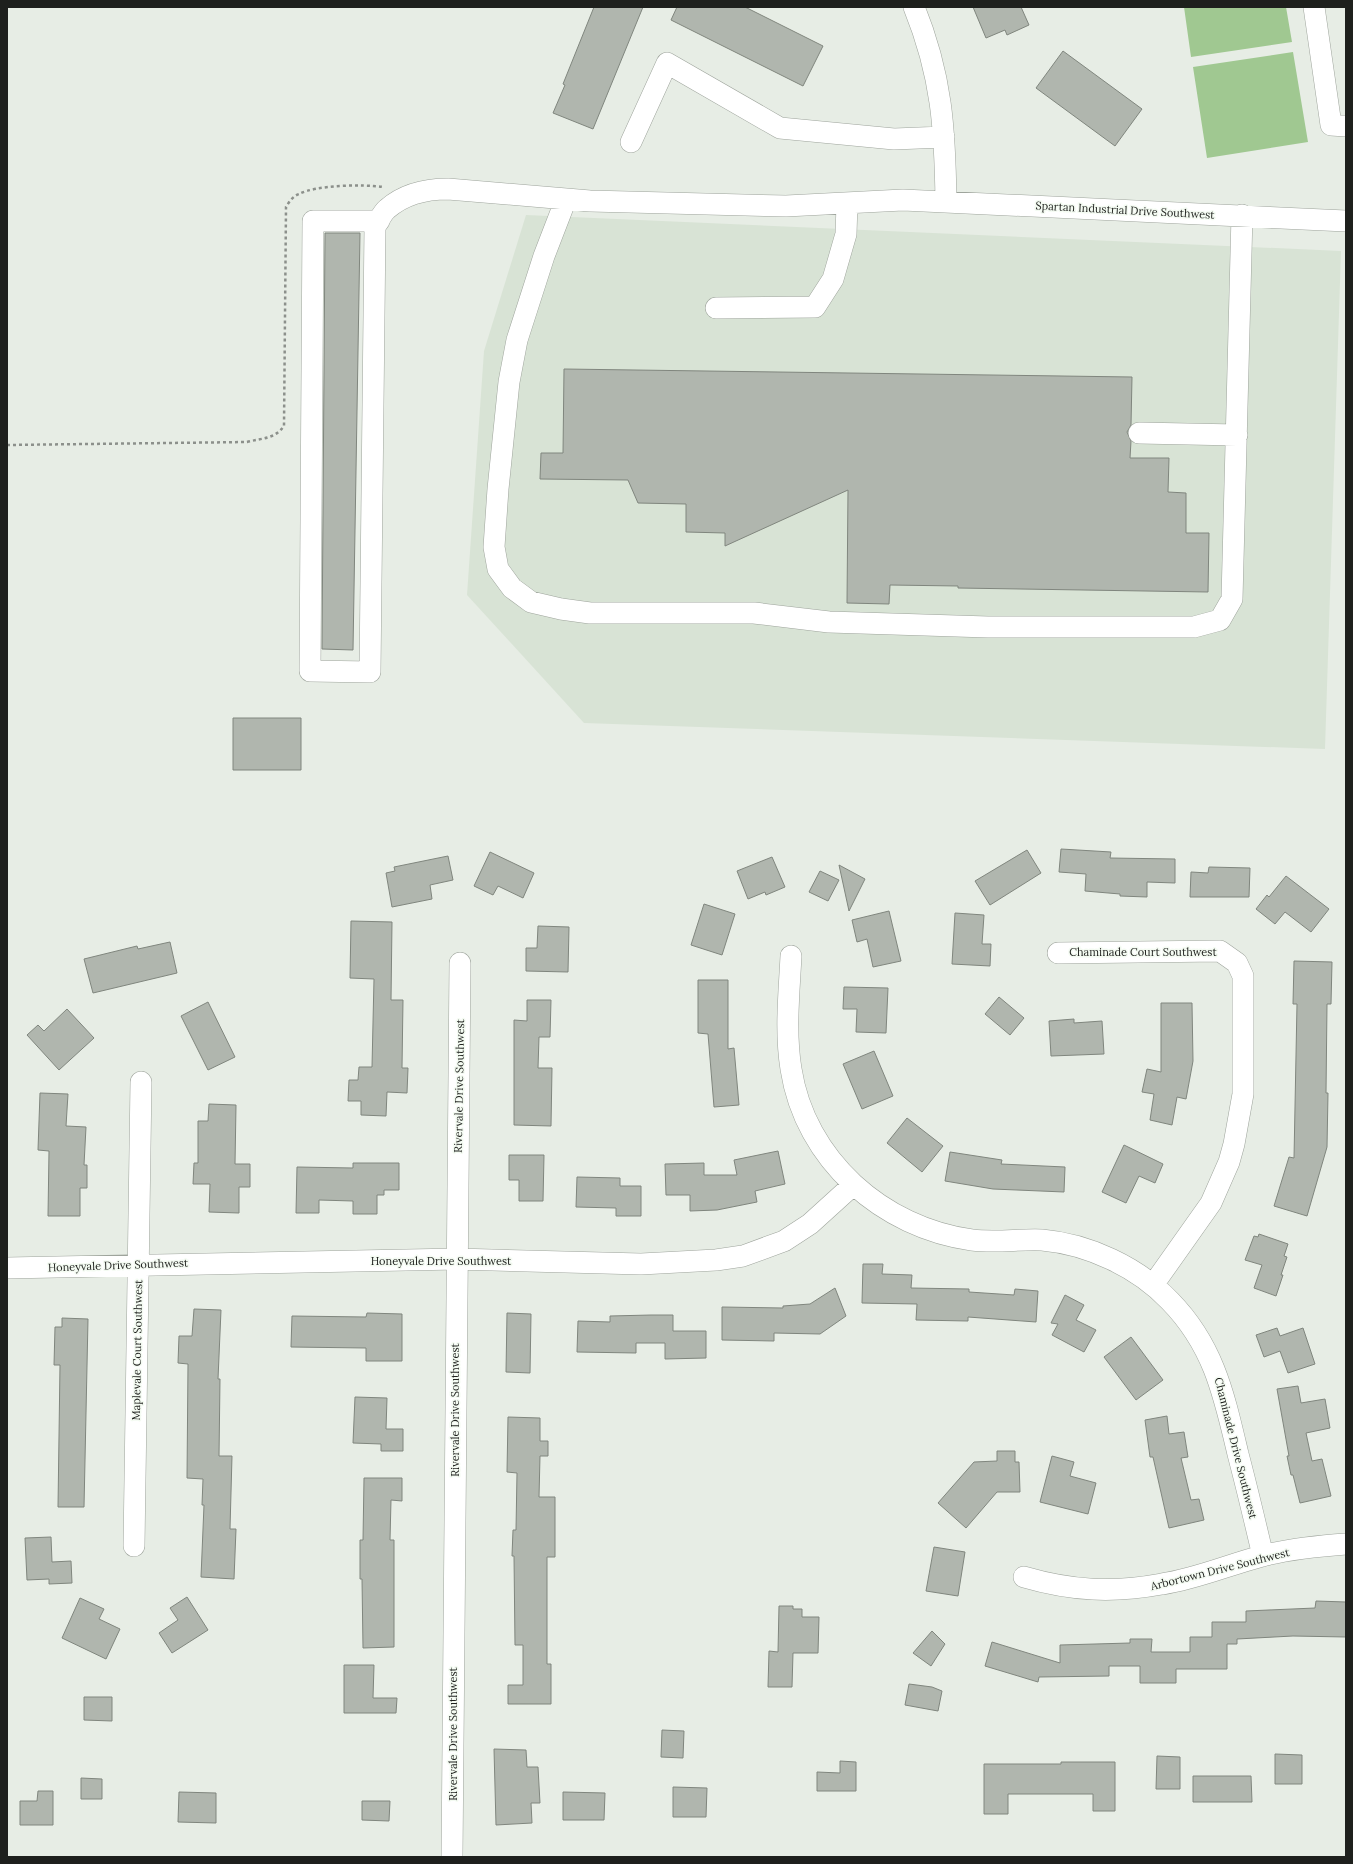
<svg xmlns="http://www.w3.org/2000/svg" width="1353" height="1864" viewBox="0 0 1353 1864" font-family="Lora,serif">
<rect width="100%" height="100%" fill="#e7ede5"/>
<path fill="#d8e3d5" d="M526,215L1341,251L1325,749L584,723L467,595L484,351Z"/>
<path fill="#a0c891" d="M1184,7H1286L1292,42L1191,57Z
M1293,52L1308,142L1207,158L1193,67Z"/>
<path fill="#b0b6ae" stroke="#80867e" d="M594,7H643L593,129L553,113L565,85L563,84Z
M677,7H745L823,46L803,86L671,20Z
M973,7H1021L1029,25L1007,35L1005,30L986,38Z
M1063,51L1142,109L1115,146L1036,88Z
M325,233H360L353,650L322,649Z
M564,369L1132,377L1131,425L1127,432L1131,441L1130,458H1169L1168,492L1186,493V533H1209L1208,592L958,588V586L890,585L889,604L847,603L848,490L725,546V533L686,532V504L638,503L628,480L540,479L541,453H563Z
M233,718H301V770H233Z
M1061,849L1111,852L1110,858L1175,859V883L1147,882V897L1120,896V894L1085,891L1086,874L1059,872Z
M1027,850L1041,873L990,905L975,881Z
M490,852L534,873L523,898L498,886L493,895L474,886Z
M448,856L453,880L430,885L432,899L392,907L386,873L395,871L394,867Z
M772,857L785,887L766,895L765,892L748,899L737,871Z
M839,865L865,879L849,911Z
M1209,867L1250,868L1249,897H1190L1191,872L1208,873Z
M820,871L839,880L828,901L809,892Z
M1286,876L1329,909L1311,932L1285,912L1275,924L1256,909L1267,895L1269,897Z
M704,904L735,914L722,955L691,945Z
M889,911L901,961L873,967L867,939L857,942L852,920Z
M955,913L984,915L982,944H991L990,966L952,964Z
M351,921L392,922L391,1000H403L402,1068H408L407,1093L387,1092L386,1116L361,1115V1101H348L349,1080H358L359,1067H372L374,979L350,978Z
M538,926L569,927L568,972L526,971V948H537Z
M170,942L177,973L93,993L84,959L137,946L138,949Z
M1294,961L1332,962L1331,1004H1327L1326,1093H1328L1327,1147L1307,1216L1274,1206L1289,1157L1294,1158L1297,1004H1293Z
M698,980H728V1049L734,1048L739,1105L714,1107L708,1034L698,1033Z
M844,987L888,988L886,1033L856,1032L857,1009H843Z
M999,997L1024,1018L1010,1035L985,1014Z
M527,1000H551L550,1037H539L538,1068H552L551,1126L514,1125V1020L527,1021Z
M208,1002L235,1057L208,1070L181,1016Z
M1161,1003H1192L1193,1061L1186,1099L1177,1097L1172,1125L1150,1120L1154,1094L1142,1092L1147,1069L1161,1072Z
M67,1009L94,1038L59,1070L27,1035L38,1025L44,1031Z
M1074,1019V1023L1102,1021L1104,1054L1051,1056L1049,1021Z
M874,1051L893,1096L862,1109L843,1064Z
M40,1093L68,1094L66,1126L86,1127L84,1165H87V1188H80V1216H48L49,1151L38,1150Z
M209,1104L236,1105L235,1164H250V1187H239V1213L209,1212L210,1184H193L194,1163H198V1121H208Z
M907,1118L943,1146L922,1172L887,1143Z
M1124,1145L1163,1164L1155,1183L1139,1176L1126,1203L1102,1192Z
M778,1151L785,1184L755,1191L757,1202L717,1210L690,1211V1195H666L665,1164L704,1163V1175H737L734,1160Z
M950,1152L1002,1160L1001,1164L1065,1167L1064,1192L993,1189L945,1181Z
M509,1155H544L543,1201H519V1180H509Z
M353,1163H399V1190H384V1195H377V1214H353V1201L319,1200V1213H296L297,1167L353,1168Z
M577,1177L620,1178V1186H641V1216H616V1208L576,1207Z
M1259,1234L1288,1244L1284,1256L1287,1257L1281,1275H1283L1276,1296L1254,1288L1262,1265L1245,1260L1254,1236L1258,1237Z
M863,1264H883L882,1274L912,1275L911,1288L969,1289V1292L1014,1295L1015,1289L1038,1291L1036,1322L968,1317V1321L916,1320L917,1304L862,1303Z
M835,1288L846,1316L820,1334L774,1333V1341L722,1340V1307L783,1308V1306L810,1304Z
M1065,1295L1084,1305L1076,1320L1096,1330L1084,1352L1052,1335L1058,1324L1051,1323Z
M194,1309L221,1310L218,1379H220L219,1456H232L230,1529H236L234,1579L201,1577L204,1505H202L203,1479L187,1478L188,1364L178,1363L179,1336H192Z
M367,1313L402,1314V1361H366V1348L291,1347L292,1316L366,1317Z
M507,1313L531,1314L530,1373L506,1372Z
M651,1315H673V1331H706V1358L665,1359V1343H636V1353L577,1352L578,1321L610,1322V1316Z
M62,1318L88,1319L84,1507H58L60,1365H54L55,1327H62Z
M1277,1328L1280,1336L1303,1328L1315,1364L1288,1373L1280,1351L1264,1357L1256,1335Z
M1131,1337L1163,1380L1136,1400L1104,1357Z
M1298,1386L1301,1403L1325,1399L1330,1428L1306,1433L1312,1461L1322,1459L1331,1496L1300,1503L1293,1475H1291L1287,1456H1289L1277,1389Z
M355,1397L387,1398L386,1429H403V1451H381V1444L353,1443Z
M1167,1416L1169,1434L1184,1432L1188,1457L1181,1458L1191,1500L1199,1499L1204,1520L1169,1528L1153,1457H1150L1145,1420Z
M508,1417L540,1418V1441H548V1456H540L539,1497H555V1557H547V1664H551V1704H508V1685H523V1645H515L514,1556H512L513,1530H516L517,1473L507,1472Z
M997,1451H1015V1462H1019L1020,1492H997L966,1528L938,1503L974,1462L997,1461Z
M1052,1456L1074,1462L1070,1476L1096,1483L1088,1514L1040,1502Z
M364,1478H402V1501L391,1500L390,1540H394V1647L363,1648L362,1579H360V1540H363Z
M51,1537L52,1562L71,1561L72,1583L49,1584V1579L27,1580L25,1538Z
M934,1547L965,1552L958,1596L926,1591Z
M187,1597L208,1630L172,1653L159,1633L178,1620L170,1608Z
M80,1598L104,1609L99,1619L120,1629L106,1659L62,1638Z
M1316,1601L1346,1602V1637L1293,1636L1237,1639V1644H1227V1669H1176V1683H1140V1666H1109V1676L1039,1677L1038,1682L985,1666L992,1642L1060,1663V1645L1130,1643V1639H1152L1151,1652H1190V1637H1212V1622H1246V1611L1315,1608Z
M779,1606H793V1609H802V1617H819L818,1653H793L792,1687H768L769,1651L778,1652Z
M932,1631L945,1644L931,1666L913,1653Z
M344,1665H374L373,1698H397L396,1713H344Z
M909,1684L932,1687L942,1691L938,1711L905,1705Z
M84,1697H112V1721L84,1720Z
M662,1730L684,1731L683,1758L661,1757Z
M494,1749L526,1750L527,1767H538L540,1803H531L532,1823L496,1825Z
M1275,1754L1302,1755V1784H1275Z
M1157,1756L1180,1757V1789H1156Z
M840,1761L856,1762V1791H817V1772L840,1773Z
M1061,1762H1115V1811H1093V1794H1008V1814H984V1764H1061Z
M1193,1776H1251L1252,1802H1193Z
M81,1778L102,1779V1799H81Z
M673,1787L707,1788L706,1817H673Z
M38,1791H53V1825H20V1801H37Z
M179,1792L216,1793V1823L178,1822Z
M563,1792L605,1793L604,1820H563Z
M362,1801H390L389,1821L362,1820Z"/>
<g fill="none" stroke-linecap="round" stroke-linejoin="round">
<g stroke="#9ea49c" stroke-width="22">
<path id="minor" d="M914,7C942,76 945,129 946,202
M1314,7L1331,125L1346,126
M631,142L667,63L780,128L894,139L944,137
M566,199L544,256L517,340L509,382L498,489L494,547L498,569L512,588L531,602L561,609L590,613H754L829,622L988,627H1194L1220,620L1232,599L1242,215
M379,221H313L310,671L370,672L375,227C379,221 382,213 387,209C404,194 426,189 448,189L590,201L786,206L903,200L1346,221
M716,308L815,307L833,279L846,234L847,204
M1139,433L1237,435
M1058,953L1220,951L1237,963L1243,976V1094L1234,1144L1229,1162L1211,1203L1153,1285
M791,956C789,994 785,1032 791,1069C805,1160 883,1228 972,1240C996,1243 1019,1239 1042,1240C1088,1244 1138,1267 1170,1301C1214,1346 1224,1395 1238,1454C1247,1488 1255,1522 1263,1556
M7,1268L457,1259L641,1264L716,1260L743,1256L784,1241L810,1224L853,1185
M134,1546L141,1082
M1024,1577C1072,1591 1113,1593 1162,1584C1196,1579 1228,1565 1262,1556C1289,1549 1318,1546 1346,1544
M452,1857L460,963"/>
</g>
<path stroke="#8c908b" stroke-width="2.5" stroke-dasharray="3 3" stroke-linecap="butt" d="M7,445L247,442C262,438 275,439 284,426L286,207C289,202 293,196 299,194C316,185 363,184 383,187"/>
<use href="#minor" stroke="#fff" stroke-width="21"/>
</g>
<g text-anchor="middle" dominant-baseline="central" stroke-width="3" stroke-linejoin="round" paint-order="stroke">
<g font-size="11" fill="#1e201d" stroke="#f4fbf2">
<text transform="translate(1125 210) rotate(3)">Spartan Industrial Drive Southwest</text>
<text x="1143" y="952">Chaminade Court Southwest</text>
<text transform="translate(459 1086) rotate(-89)">Rivervale Drive Southwest</text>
<text x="441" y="1261">Honeyvale Drive Southwest</text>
<text transform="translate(118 1265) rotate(-2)">Honeyvale Drive Southwest</text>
<text transform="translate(137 1350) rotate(-89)">Maplevale Court Southwest</text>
<text transform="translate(455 1410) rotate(-90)">Rivervale Drive Southwest</text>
<text transform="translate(1236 1448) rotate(76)">Chaminade Drive Southwest</text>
<text transform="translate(1220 1569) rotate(-14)">Arbortown Drive Southwest</text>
<text transform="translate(453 1734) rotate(-90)">Rivervale Drive Southwest</text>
</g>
</g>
<rect width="1353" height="1864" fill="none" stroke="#1e201d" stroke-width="16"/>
</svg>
